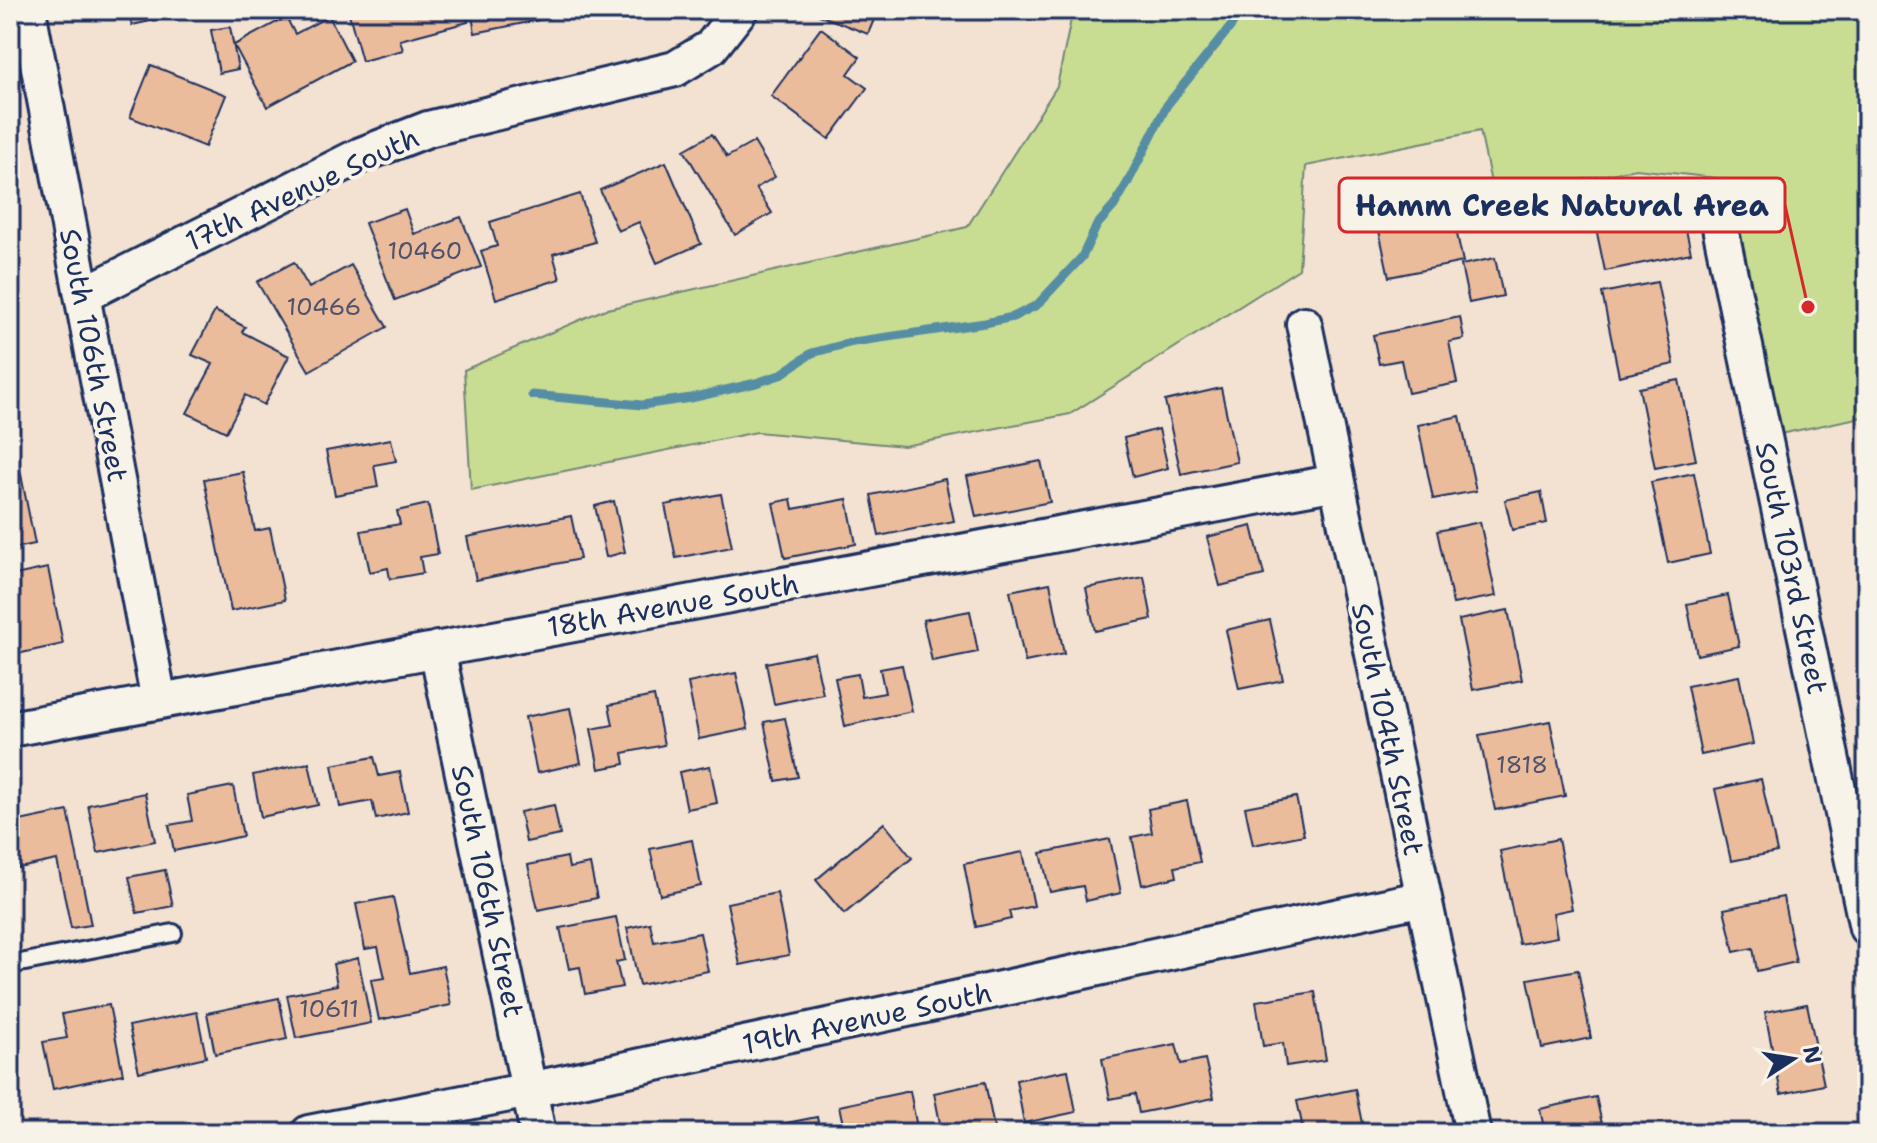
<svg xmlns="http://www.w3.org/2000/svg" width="1877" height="1143" viewBox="0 0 1877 1143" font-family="'Shantell Sans',sans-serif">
<rect width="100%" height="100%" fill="#f3e2d1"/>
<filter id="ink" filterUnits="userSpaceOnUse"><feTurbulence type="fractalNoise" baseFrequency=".0125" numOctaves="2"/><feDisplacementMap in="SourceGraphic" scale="16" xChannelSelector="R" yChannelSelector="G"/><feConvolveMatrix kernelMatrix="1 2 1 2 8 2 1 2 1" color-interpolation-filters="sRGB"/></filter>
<g filter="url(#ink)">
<path fill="#c9dd92" stroke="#728678" stroke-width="2" d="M1073,10H1867V416L1775,435L1724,179L1636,169L1494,197L1480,131L1306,166L1299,269L1070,414L904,446L757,432L471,490L464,370L603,310L967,227L1057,86Z"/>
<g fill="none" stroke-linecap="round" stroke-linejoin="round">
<path stroke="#558da4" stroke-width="9" d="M532,395L642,405L691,398L756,383L780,375L812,353L853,342L985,323L1013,317L1037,305L1082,257L1097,225L1114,206L1128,182L1167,105L1232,25L1240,10"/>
</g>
<path fill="#ebbc9b" stroke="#1b2f5e" stroke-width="2" d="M128,10H173L174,16L132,25Z
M348,10H465L468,22L400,40L403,50L362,61Z
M471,10H583V11L475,33Z
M821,10H878L868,34L819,15Z
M329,16L352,61L267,107L234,45L286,17L295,34Z
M230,27L238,69L219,73L211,30Z
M821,28L860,57L848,74L867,88L829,139L771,96Z
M151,65L226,95L205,147L130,117Z
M712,134L727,157L754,142L775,177L756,188L772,213L735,235L684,150Z
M666,162L701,244L657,263L639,222L618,231L600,190Z
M580,194L595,242L553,254L560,279L496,299L481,251L497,246L490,222Z
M1449,197L1463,262L1389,277L1375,212Z
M1680,202L1691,253L1605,271L1594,219Z
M405,209L414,234L461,217L481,267L395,300L365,223Z
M1495,258L1503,296L1469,303L1461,265Z
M294,262L309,288L351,265L387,327L309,371L257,282Z
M1657,282L1674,364L1619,376L1602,293Z
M215,311L245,327L242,332L289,356L264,405L245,395L226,432L187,413L213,364L192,355Z
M1460,317L1464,339L1449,342L1457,383L1408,393L1401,360L1379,364L1373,335Z
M1679,380L1696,460L1655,468L1639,388Z
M10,383L19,430L10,432Z
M1221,388L1237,462L1181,474L1165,401Z
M1460,416L1476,491L1433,499L1418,425Z
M1159,429L1168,468L1133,477L1124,438Z
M391,439L396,461L374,465L378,487L335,495L326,451Z
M14,440L35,544L10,549V441Z
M1041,461L1050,502L976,517L967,476Z
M243,472L255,531L270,528L285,600L231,611L204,479Z
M1694,473L1710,554L1668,563L1651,482Z
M945,479L954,521L879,536L871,495Z
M1541,492L1547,523L1512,530L1505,500Z
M721,494L732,547L676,558L665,505Z
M791,499L793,509L847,499L856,544L785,558L773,503Z
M614,501L625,552L606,557L595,506Z
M428,504L438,554L420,557L423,573L390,579L388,568L370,572L361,531L400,524L397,511Z
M571,516L580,559L476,580L467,537Z
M1480,522L1496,596L1453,604L1437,531Z
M1252,526L1264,575L1220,586L1207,537Z
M48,568L63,644L17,654L10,619V576Z
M1144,577L1152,619L1095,631L1086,588Z
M1050,583L1064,654L1025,662L1010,591Z
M1728,595L1739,646L1697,655L1687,604Z
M1508,610L1522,680L1473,690L1459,620Z
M970,611L978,652L932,661L923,620Z
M1270,620L1283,680L1239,689L1226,630Z
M814,653L823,694L774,704L766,663Z
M902,665L912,711L845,726L835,678L858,674L862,697L885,693L880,669Z
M736,673L748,729L699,739L688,683Z
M1739,676L1753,744L1701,755L1687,686Z
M654,696L664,745L623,753L625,764L599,769L591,729L613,725L609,705Z
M570,708L581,763L537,773L525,717Z
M785,718L798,777L776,781L764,722Z
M1550,721L1565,796L1495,810L1479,735Z
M374,757L379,776L400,772L408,812L376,819L372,801L340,807L332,765Z
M309,763L318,805L261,817L253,775Z
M710,766L717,803L687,809L679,772Z
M1761,779L1777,852L1731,861L1715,789Z
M233,786L243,836L174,851L169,825L192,821L187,795Z
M145,793L155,841L98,853L88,805Z
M1296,797L1304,835L1253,845L1245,807Z
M1187,801L1200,862L1175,867L1177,877L1142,885L1132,837L1152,833L1148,809Z
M554,805L560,835L526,842L520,812Z
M68,811L91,925L71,928L57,860L19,868L10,828V823Z
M884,823L912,858L844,914L816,880Z
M1110,839L1121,893L1086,901L1083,886L1050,892L1041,853Z
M1558,839L1572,909L1553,913L1557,937L1519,944L1500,851Z
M692,840L701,886L660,895L650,849Z
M1023,852L1034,906L1009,911L1011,919L976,927L964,864Z
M567,857L569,868L590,864L597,898L538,910L528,865Z
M165,870L173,906L137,913L129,877Z
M777,893L789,955L740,965L727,903Z
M393,897L410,973L443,966L451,1005L379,1020L371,980L385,978L378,947L365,949L356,904Z
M1783,897L1796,962L1757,971L1753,948L1734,952L1724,909Z
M616,917L625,960L616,962L622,987L585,994L580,967L569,969L560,928Z
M650,923L654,942L700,933L708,971L639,985L627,928Z
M358,958L371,1023L296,1038L287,995L337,985L333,964Z
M1578,970L1591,1038L1542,1048L1528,979Z
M1315,992L1326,1060L1286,1066L1283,1043L1263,1046L1256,1001Z
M279,998L287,1039L215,1054L207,1013Z
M1807,1004L1824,1085L1781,1094L1765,1012Z
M109,1005L123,1074L53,1089L43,1042L67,1038L62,1014Z
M197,1012L206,1057L139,1072L129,1026Z
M1176,1044L1181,1064L1205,1059L1214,1098L1139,1113L1135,1094L1110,1099L1102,1059Z
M1068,1070L1076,1112L1024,1123L1016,1080Z
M985,1082L995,1133H942L934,1093Z
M1355,1089L1364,1133H1304L1297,1101Z
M910,1091L918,1133H845L839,1106Z
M1596,1097L1604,1133H1545L1540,1109Z
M817,1117L820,1133H752L751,1130Z"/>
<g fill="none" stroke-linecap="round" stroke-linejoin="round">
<g stroke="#1b2f5e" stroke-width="22">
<path id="service" d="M10,965L173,933"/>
</g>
<g stroke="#1b2f5e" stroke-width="40">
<path id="minor" d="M28,10L159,701
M1716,208L1867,928
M83,295L361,155L428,129L675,69L711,47L740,10
M1304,324L1473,1133
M437,649L538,1133
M10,729L1337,482
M309,1133L530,1090L1424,898"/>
</g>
<use href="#service" stroke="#f7f3e8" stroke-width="16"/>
<use href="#minor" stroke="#f7f3e8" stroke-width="34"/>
</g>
</g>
<g text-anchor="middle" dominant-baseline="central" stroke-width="8" stroke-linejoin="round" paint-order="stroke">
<g font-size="24" fill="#4f526d">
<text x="425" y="251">10460</text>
<text x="324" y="307">10466</text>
<text x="1522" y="765">1818</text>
<text x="329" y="1009">10611</text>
</g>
<g font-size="28" fill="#1b2f5e" stroke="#f7f3e8">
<text transform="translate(302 189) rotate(-25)">17th Avenue South</text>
<text transform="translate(94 355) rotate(79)">South 106th Street</text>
<text transform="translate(1792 568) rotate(78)">South 103rd Street</text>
<text transform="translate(673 605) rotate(-10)">18th Avenue South</text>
<text transform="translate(1388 729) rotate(78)">South 104th Street</text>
<text transform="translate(488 891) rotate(78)">South 106th Street</text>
<text transform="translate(867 1018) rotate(-12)">19th Avenue South</text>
</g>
</g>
<path fill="none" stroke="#d62828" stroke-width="3" d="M1808 307L1785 205"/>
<circle fill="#d62828" stroke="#f7f3e8" stroke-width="3" cx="1808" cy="307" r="8"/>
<rect fill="#f7f3e8" stroke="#d62828" stroke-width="3" x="1339" y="178" width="446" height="54" rx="8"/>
<g font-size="30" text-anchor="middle" font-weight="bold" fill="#1b2f5e">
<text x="1562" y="216">Hamm Creek Natural Area</text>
</g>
<rect width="1877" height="1143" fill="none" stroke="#f7f3e8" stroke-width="40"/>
<rect x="20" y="20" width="1837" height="1103" fill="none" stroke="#1b2f5e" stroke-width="3" filter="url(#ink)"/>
<g transform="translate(1793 1059) rotate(78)" stroke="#f7f3e8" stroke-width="6" paint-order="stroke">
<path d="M0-6L14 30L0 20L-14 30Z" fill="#1b2f5e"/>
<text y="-12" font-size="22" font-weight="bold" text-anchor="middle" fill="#1b2f5e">N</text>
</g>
</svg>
